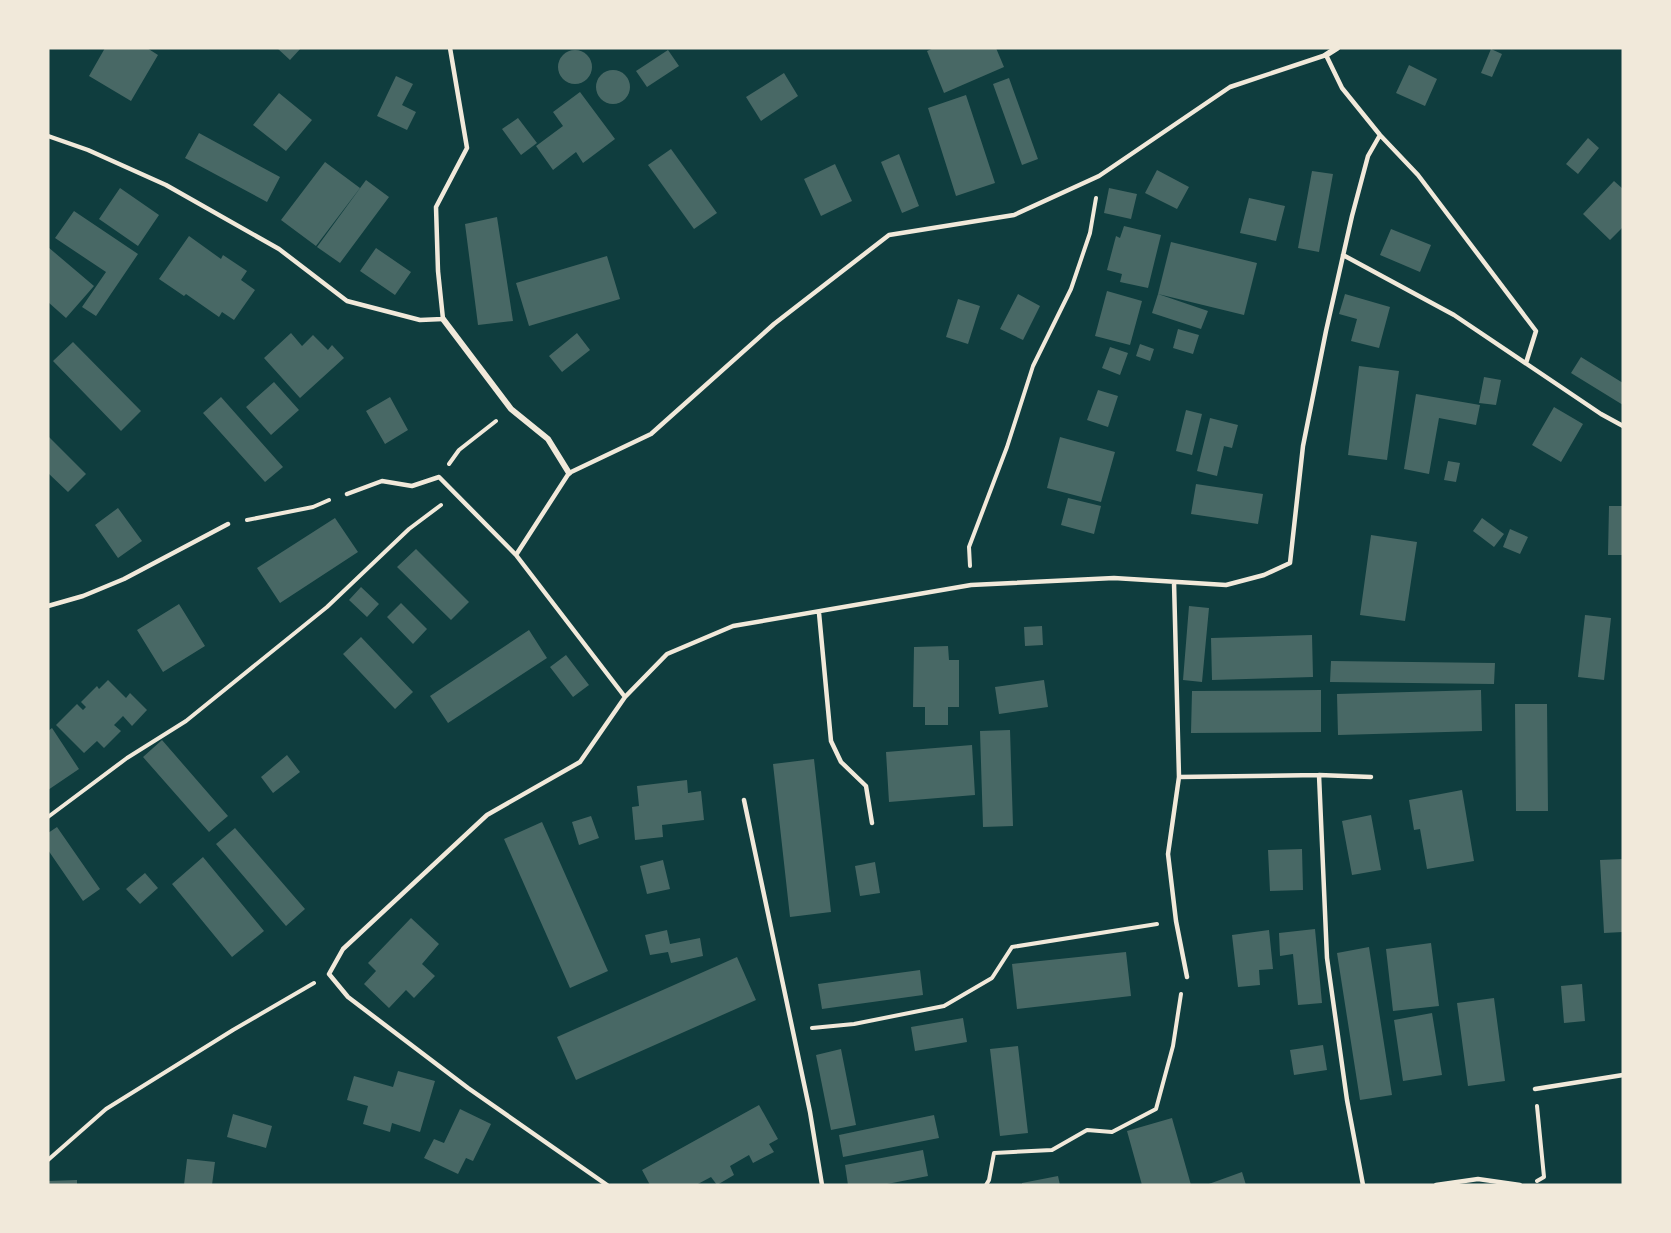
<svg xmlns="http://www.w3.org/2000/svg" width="1671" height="1233" viewBox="0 0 1671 1233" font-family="'Sofia Sans Condensed',sans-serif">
<rect width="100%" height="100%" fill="#0f3d3e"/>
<path fill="#486865" d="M105,48H147L158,55L131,101L89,76Z
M277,48H301L290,60Z
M934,48H996L1004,67L944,93L927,51Z
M1491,49L1502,54L1492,77L1481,73Z
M558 67a17 17 0 1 1 34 0a17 17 0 1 1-34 0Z
M668,50L679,66L647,87L636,71Z
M1409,65L1437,79L1425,106L1396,93Z
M596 87a17 17 0 1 1 34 0a17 17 0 1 1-34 0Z
M784,73L798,96L761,121L746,97Z
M396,76L413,84L402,105L416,112L407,130L377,116Z
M1009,78L1038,159L1022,165L993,84Z
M580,92L615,139L583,163L576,152L553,170L536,146L563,126L553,112Z
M279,93L312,120L286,151L253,125Z
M966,95L995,183L956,196L928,108Z
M518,118L537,143L521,155L502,129Z
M199,133L280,177L267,202L185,158Z
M1588,138L1599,148L1578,174L1566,164Z
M671,149L717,213L694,229L648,165Z
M899,154L919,206L902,213L881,162Z
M325,162L360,188L316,246L281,220Z
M835,164L852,201L821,216L804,179Z
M1157,170L1189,187L1177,209L1145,193Z
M1312,171L1333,174L1319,252L1298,248Z
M366,180L389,197L340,263L317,247Z
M1614,181L1623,189V227L1610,240L1583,214Z
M120,188L159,215L138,246L99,219Z
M1109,188L1137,194L1131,219L1104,213Z
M1249,198L1285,206L1276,241L1240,233Z
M74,211L138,254L96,316L82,307L106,272L55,238Z
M497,217L513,321L478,325L465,224Z
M1124,226L1161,235L1148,288L1120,282L1122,274L1107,270L1116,236L1120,238Z
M1391,229L1431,245L1420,272L1380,255Z
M189,236L221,259L223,255L247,271L241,280L255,290L234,320L222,312L219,317L186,294L184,296L159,279Z
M1171,242L1257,263L1244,315L1158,294Z
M48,247L94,286L66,318L48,302Z
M376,248L411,272L395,295L360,271Z
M607,256L620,299L529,326L516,283Z
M1107,291L1142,301L1130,345L1095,336Z
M1018,294L1040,306L1023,340L1000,329Z
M1158,294L1208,311L1201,329L1152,313Z
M1345,294L1390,307L1379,348L1351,341L1357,319L1339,314Z
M958,299L980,306L968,344L946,337Z
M1178,329L1199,335L1193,354L1173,348Z
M291,333L302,346L313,335L328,350L332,345L344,358L300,398L264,358Z
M577,333L590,350L562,372L549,356Z
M73,342L141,411L121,431L53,361Z
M1140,344L1154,349L1150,361L1136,356Z
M1110,347L1128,353L1120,375L1102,368Z
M1581,357L1623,383V405L1571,373Z
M1359,366L1399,371L1387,460L1348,455Z
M1484,377L1501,380L1496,405L1479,403Z
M274,382L299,410L271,435L246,407Z
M1098,390L1118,396L1108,427L1087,420Z
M1416,394L1480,405L1476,425L1439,418L1429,474L1404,469Z
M221,397L283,467L265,482L203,413Z
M390,397L408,430L385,444L366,411Z
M1554,407L1583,424L1561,462L1532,445Z
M1186,410L1202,414L1192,455L1176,451Z
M1210,418L1238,425L1232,448L1224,446L1217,476L1197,471Z
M48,436L86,474L68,492L48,473Z
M1060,437L1115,452L1101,502L1047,488Z
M1448,461L1460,463L1456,482L1444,480Z
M1196,484L1263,494L1258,524L1191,514Z
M1068,498L1101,506L1094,534L1061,525Z
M1609,506H1623V555H1608Z
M118,508L142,541L118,558L95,525Z
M335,518L358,552L280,603L257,568Z
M1482,518L1504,534L1494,547L1473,531Z
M1510,529L1528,537L1520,554L1503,547Z
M1371,535L1417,542L1405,621L1360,615Z
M416,549L469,602L451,620L397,567Z
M361,587L379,604L367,617L349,600Z
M401,603L427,629L413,644L387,617Z
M179,604L205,646L163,672L137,630Z
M1189,606L1209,608L1202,682L1183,680Z
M1585,615L1611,618L1604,680L1578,677Z
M1042,626L1043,645L1025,646L1024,627Z
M529,630L547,658L448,723L430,696Z
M1312,635L1313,677L1212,680L1211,638Z
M361,637L413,692L395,709L343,654Z
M948,646L949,660H959V707H948V725H925V707H913L914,647Z
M566,655L589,685L573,697L550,667Z
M1331,661L1495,663L1494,684L1330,682Z
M108,680L126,698L130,693L147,710L132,726L123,716L114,725L121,731L104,748L97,741L84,753L56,725L77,704L83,710L86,707L81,702L97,686L99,689Z
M1044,680L1048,707L999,714L995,687Z
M1321,690V732L1191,733L1192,691Z
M1481,690L1482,731L1338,735L1337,694Z
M1515,704H1547L1548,811H1516Z
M52,728L79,769L48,790V731Z
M1010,730L1013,826L983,827L980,731Z
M162,740L228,816L209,832L143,757Z
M972,745L975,795L889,802L886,752Z
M287,755L300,772L273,793L261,777Z
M814,759L831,912L790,917L773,764Z
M687,780L688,793L701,791L704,820L662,825L663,837L635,840L632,807L639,806L637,786Z
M1462,790L1474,861L1427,869L1420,829L1414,830L1409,800Z
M1371,815L1381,870L1352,875L1342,821Z
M591,816L599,838L579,845L572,822Z
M542,822L608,971L570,988L504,839Z
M57,827L100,889L83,901L48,850V833Z
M235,828L305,909L286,926L216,844Z
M1302,849L1303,890L1270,891L1268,850Z
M203,857L264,931L232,957L172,884Z
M1623,859V932L1604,933L1600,860Z
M663,860L670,889L647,894L640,866Z
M875,862L880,893L860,896L855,866Z
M145,873L158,888L140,904L126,889Z
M411,918L439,944L422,964L435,976L414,998L406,990L389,1008L364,984L376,971L368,963Z
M1315,929L1322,1003L1298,1005L1293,954L1280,956L1279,933Z
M667,930L670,944L700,938L703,956L671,963L668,952L650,955L645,935Z
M1269,930L1273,969L1259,970L1260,985L1238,987L1232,935Z
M1431,943L1439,1006L1393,1011L1386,949Z
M1369,947L1392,1095L1360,1100L1337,953Z
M1126,952L1131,996L1017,1009L1012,964Z
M737,957L756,1000L576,1080L557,1037Z
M920,970L923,995L822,1009L818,984Z
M1582,984L1585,1021L1564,1023L1561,986Z
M1494,998L1505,1081L1468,1086L1457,1003Z
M1432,1013L1442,1075L1403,1081L1394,1020Z
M963,1018L967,1042L915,1051L911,1027Z
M1323,1045L1327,1070L1294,1075L1290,1050Z
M1018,1046L1028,1133L1000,1136L990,1049Z
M841,1049L856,1125L831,1130L816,1055Z
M398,1071L435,1081L420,1132L392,1123L390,1132L363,1124L368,1106L347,1100L354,1076L393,1087Z
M759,1105L778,1139L769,1144L774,1152L753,1163L749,1155L730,1166L734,1175L717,1185L711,1177L696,1185H650L642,1170Z
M460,1109L491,1124L473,1161L466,1158L458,1174L424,1158L434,1139L444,1143Z
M233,1114L272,1126L266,1148L227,1137Z
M934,1115L939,1138L843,1157L839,1135Z
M1172,1118L1191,1185H1142L1127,1131Z
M923,1150L928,1176L882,1185H848L845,1165Z
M187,1159L215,1162L212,1185H184Z
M1242,1172L1246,1185H1206Z
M1058,1176L1060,1185H1022V1183Z
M77,1180V1185H48V1181Z"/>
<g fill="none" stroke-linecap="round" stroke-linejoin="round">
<path stroke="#f1e9da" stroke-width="4" d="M449,464L459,450L496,421
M247,520L313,507L329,500
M970,566L969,547L1007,447L1033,366L1071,289L1090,233L1096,198
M48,817L127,758L186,721L327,607L409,529L441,505
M812,1028L854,1024L944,1006L992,978L1012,947L1157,924
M1537,1106L1544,1177L1537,1181
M48,1160L106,1109L233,1030L314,983
M986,1185L989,1180L994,1153L1052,1150L1087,1130L1112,1132L1156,1109L1173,1046L1181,994"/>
<path stroke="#f1e9da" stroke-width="4.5" d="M48,136L88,150L166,185L279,249L347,301L420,320L443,319L438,271L436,207L467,148L450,48
M1343,255L1454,315L1601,414L1623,426
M347,494L382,481L412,486L439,477L516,555
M1174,582L1179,777L1319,775L1371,777
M48,606L83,596L124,579L228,524
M819,613L831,741L841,762L866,786L872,823
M625,697L516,555L569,473L651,434L774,324L889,235L1014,215L1099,176L1230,87L1326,55L1342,88L1380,135L1418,175L1536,331L1526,363
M1319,775L1327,958L1347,1100L1363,1185
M1179,777L1168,854L1176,921L1187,977
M744,800L810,1112L822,1185
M1535,1089L1623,1075
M607,1185L468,1088L348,997L329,974L343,949L487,815L580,762L625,697L667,654L733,626L971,585L1114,578L1226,585L1264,575L1290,563L1303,446L1326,331L1352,216L1368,156L1380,135
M1436,1185L1478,1179L1520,1185"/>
<path stroke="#f1e9da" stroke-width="6" d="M1326,55L1337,48
M443,319L511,409L548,439L569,473"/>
</g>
<rect width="1671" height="1233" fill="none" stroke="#f1e9da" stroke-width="99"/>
</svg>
